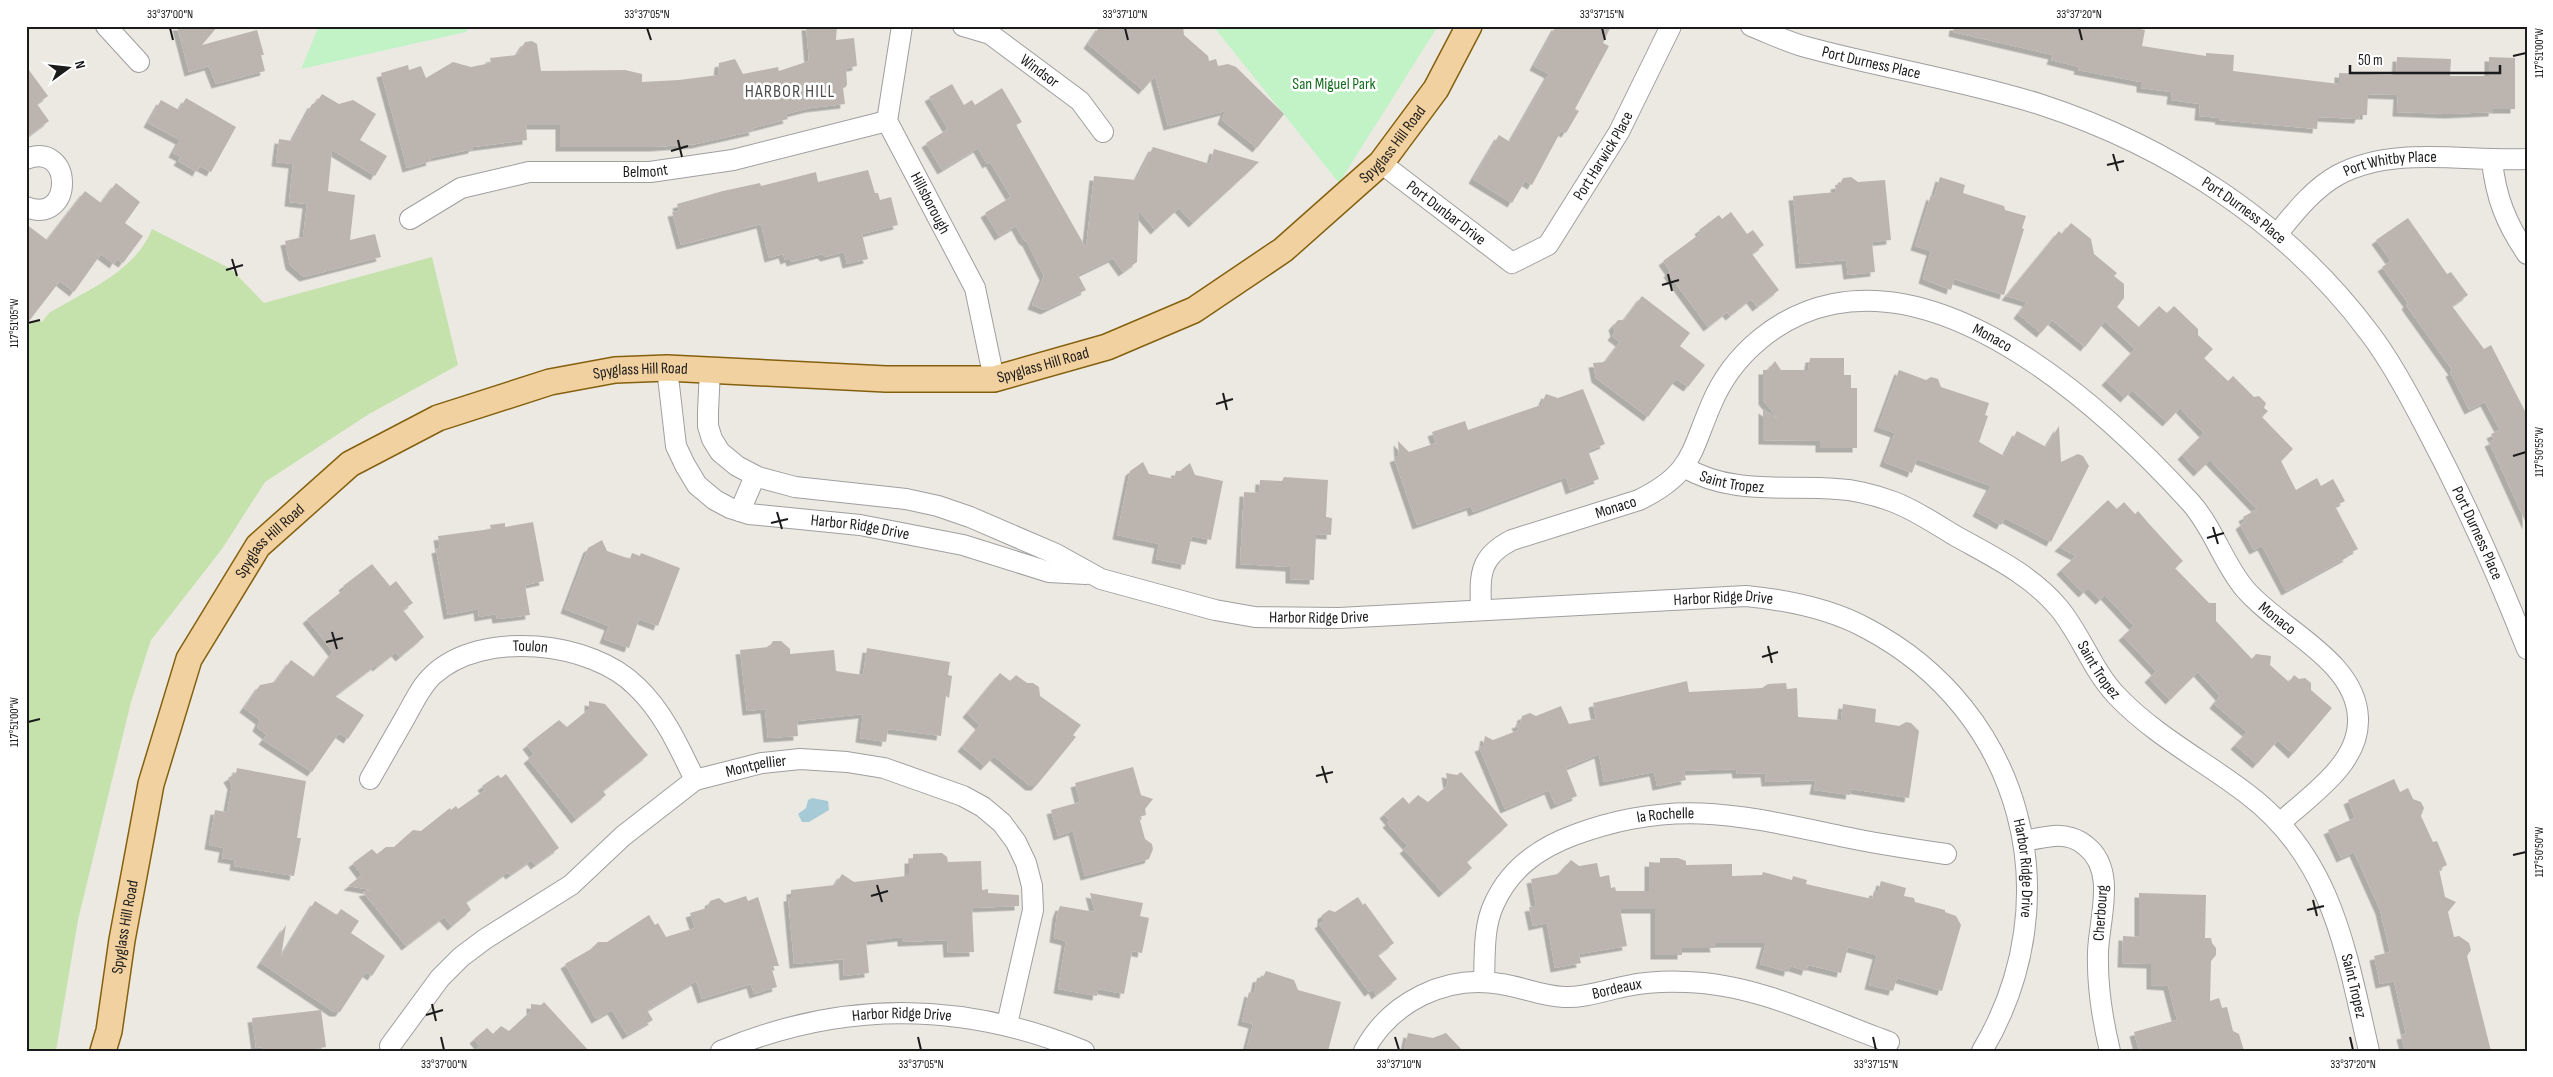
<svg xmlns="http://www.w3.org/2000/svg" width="2553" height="1077" viewBox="0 0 2553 1077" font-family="'Sofia Sans Condensed',sans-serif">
<defs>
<filter id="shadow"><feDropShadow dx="-4.5" dy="4.5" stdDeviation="0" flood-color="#0004"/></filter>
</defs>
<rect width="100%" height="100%" fill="#ece9e2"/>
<path fill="#c5e2ac" d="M152,229L231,269L264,303L432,257L458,365L369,414L265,482L222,549L151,640L131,702L78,920L56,1051H26V328L37,319L42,322L49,313C87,290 135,272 152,229Z"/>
<path fill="#c1f3c7" d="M319,26H469L466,32L301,69Z
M1213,26H1438L1339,183Z"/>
<path fill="#a6cad6" d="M812,798L828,801L829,810L809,822H802L798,814L806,808L808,800Z"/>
<path fill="#bcb5af" filter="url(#shadow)" d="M177,26H218L202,45L257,30L264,55H261L265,71L216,84L209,66L189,72Z
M806,26H837L836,40L854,38L857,66L846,68L847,84L846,87L843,88L845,104L810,108L786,114L788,119L753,128L754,131L696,144L654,147H560V125H526L527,140L473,147V149L430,158L431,161L407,168L381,73L408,65L409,70L421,66L426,78L453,62L471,67L491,63L490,58L517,55L525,42L532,41L537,44L541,71L625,70L642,74V82L679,80L718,75L719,63L735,59L743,74L778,67L779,71L809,61Z
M1100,26H1183L1184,35L1208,56L1209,61L1216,59L1218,66L1228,64L1236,67L1284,114L1257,148L1222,120L1225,111L1168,126L1155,76L1143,90L1088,44Z
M1556,26H1611L1603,43L1609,46L1575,109L1579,111L1566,133L1561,131L1532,185L1525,181L1512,203L1473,179L1499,135L1510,142L1549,74L1534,66Z
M1954,26H2136V28L2145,30L2142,46L2206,56V53L2234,55L2233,71L2339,84V73L2396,75L2397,57L2451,59L2450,76H2489V57L2515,58V109H2493V112L2449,114L2397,112L2398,95L2368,94L2367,115H2360L2359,119L2318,117L2317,129L2219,120L2220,118L2199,116L2200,104L2171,100L2172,92L2141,88V82L2078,70L2079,67L2051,60L2053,55L1953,32Z
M26,66L48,96L37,104L49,121L26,138Z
M952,84L964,105L972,100L975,105L1002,88L1022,122L1016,125L1086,248L1094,176L1136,180L1153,147L1210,164L1214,149L1259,162L1193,223L1179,208L1155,230L1139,211L1137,262L1123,272L1113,258L1078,275L1086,290L1045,310L1032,305L1044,276L1027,242L1023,239L1016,226L999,236L985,213L1011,197L990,162L987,164L978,148L942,170L926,143L948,129L929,97Z
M322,94L339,104L353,100L376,114L360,140L387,156L375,176L332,150L328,191L355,195L350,240L375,234L381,257L304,277L290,265L285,241L303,237L307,204L289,202L293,164L276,162L279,139L292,141L312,104L316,103Z
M186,98L236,127L211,172L200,166L197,172L178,161L181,157L173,153L180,140L148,123L161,100L179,110Z
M868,170L875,193H878L880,200L891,197L898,225L862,234L868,259L847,264L844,252L825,257L822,254L791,262L790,258L785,260L783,254L769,258L761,224L681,245L672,212L679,211L677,204L723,191L760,183L761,186L816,172L818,182Z
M1851,177L1858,182L1885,180L1891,240L1872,242L1875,272L1848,275L1846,260L1800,264L1793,196L1836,192L1835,185L1840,184L1843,178Z
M1940,177L1965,185L1963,193L2004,206L2005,210L2026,216L2022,228L2024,229L2004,295L1954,279L1951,290L1923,279L1931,251L1915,246L1931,195L1934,197Z
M116,183L140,202L125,223L143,236L123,263L117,259L114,264L101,254L74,292L60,281L26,325V224L47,240L85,191L101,203Z
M1731,212L1747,234L1753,230L1764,245L1752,254L1779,290L1757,307L1751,299L1730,316L1727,312L1708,327L1668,273L1670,271L1663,261L1701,233L1699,230L1719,215L1722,219Z
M2408,218L2447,274L2451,272L2468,295L2452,306L2484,349L2491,345L2527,415V525L2489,442L2494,440L2491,434L2500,430L2485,402L2469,410L2450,372L2453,371L2406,305L2408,303L2382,267L2391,261L2376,240Z
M2071,223L2091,239L2094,254L2117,273L2114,276L2124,284V298L2117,307L2139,327L2159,306L2167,313L2174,306L2198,329V335L2213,349L2204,358L2228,381L2233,376L2254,397L2259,396L2266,403L2264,408L2268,411L2262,417L2293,449L2281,461L2296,490L2317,478L2321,486L2333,479L2345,501L2335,506L2358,549L2346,555L2348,557L2286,591L2262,546L2254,550L2240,525L2245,521L2243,517L2257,509L2210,460L2198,472L2182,455L2204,433L2180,408L2167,422L2132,390L2125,398L2106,381L2135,349L2105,321L2085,347L2052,320L2041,333L2018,314L2027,302L2006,296L2059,231L2062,234Z
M1642,296L1690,333L1680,346L1705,365L1688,387L1676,379L1648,417L1596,378L1593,363L1605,362L1620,342L1612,336L1615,332L1613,326L1618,320H1624Z
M1810,358H1844V375H1851V388H1857V448H1820V441L1763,440V409L1778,419L1763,400V370H1768L1775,361L1781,370H1808Z
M1899,370L1926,380L1931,377L1938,379L1941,387L1989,403L1985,415L1988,416L1979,442L2004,456L2017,431L2046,447L2059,426L2061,462L2078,454L2083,456L2089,466L2051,542L2005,518L2001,525L1977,512L1991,486L1917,459L1912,473L1884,462L1895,433L1878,427Z
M1583,389L1605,444L1588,451L1599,479L1570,490L1566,477L1473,512L1471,506L1417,525L1394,458L1399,456L1398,441L1409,452L1436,443L1432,432L1465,421L1468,430L1541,405L1546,394L1558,398Z
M1143,462L1149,474L1174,479L1176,471H1180L1190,463L1195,475L1223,481L1211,540L1192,536L1185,565L1156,559L1159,544L1117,535L1130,471Z
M1284,477L1328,480L1326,517L1332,518L1331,535L1316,534L1314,580L1290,579V567L1240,564L1244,492L1259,493L1260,480L1282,481Z
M2108,500L2117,509L2124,502L2135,514L2138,511L2151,526L2183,561L2175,568L2209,603H2216V621L2252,659L2256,654L2271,656L2270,665L2289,682L2294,675L2299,679L2305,678L2311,683V690L2332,708L2293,754L2278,740L2257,764L2235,745L2247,732L2214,704L2220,696L2198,672L2170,700L2149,678L2156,671L2123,636L2134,626L2105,595L2100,600L2088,588L2083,593L2061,570L2076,556L2059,547Z
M533,522L544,581L525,585L530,615L497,619L496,614L479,617L478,609L448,615L436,549L440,548L438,536L491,529L490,525L505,523V527Z
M602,540L607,551L630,559L632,553L640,556L641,553L680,568L658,626L639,619L629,648L604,639L609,626L565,609L588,548Z
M372,564L390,586L396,581L413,603L403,610L424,637L400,657L396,652L377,667L376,665L335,696L364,715L348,739L339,733L312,772L263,740L267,735L257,727L260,720L244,708L260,685L275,682L291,660L314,677L333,652L307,619L345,589L343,586Z
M773,641H781L790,649V654L834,650L836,671L863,675L867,648L950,662L948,675L952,676L949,698L946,696L941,736L888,729L886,742L860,738L863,714L797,721L798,736L768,738L765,709L747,711L740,650L769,647Z
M1000,673L1010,681L1016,675L1027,683H1033L1039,687L1040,696L1081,725L1073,735L1076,737L1036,786H1030L994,756L985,766L962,747L980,725L967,713Z
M1687,681L1689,692L1762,688L1768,684L1786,683L1787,689L1797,688L1798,717L1841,720L1843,704L1876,709L1875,722L1899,726L1906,722L1911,723L1919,731L1909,798L1851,789L1850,795L1814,790L1816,780L1766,782L1765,773L1737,774L1736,769L1684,771L1686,780L1657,786L1654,772L1604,782L1599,754L1566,768L1577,796L1555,805L1549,790L1505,809L1479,747L1483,746L1485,736L1493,740L1519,730L1516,724L1520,723L1522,716L1530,713L1536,716L1561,706L1569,724L1596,719L1593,703Z
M589,701L605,704L648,755L603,791L606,795L576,819L528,759L534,754L527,745L559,720L567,727L589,709Z
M1133,767L1141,795L1153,799L1145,809L1146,815L1139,817L1145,839L1152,844L1153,849L1149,859L1085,876L1073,831L1058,836L1051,810L1080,802L1075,783Z
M237,768L306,781L297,838H301L294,876L234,866L235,860L222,858L224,848L209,845L215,810L227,812L232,785L228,778L236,773Z
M1461,772L1508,825L1467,862L1472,868L1443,893L1404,849L1408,846L1387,823L1390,821L1384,814L1403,797L1409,804L1418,795L1428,802L1448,785L1446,773L1457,775Z
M506,774L559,848L535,865L532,860L510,875L508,872L466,902L471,910L452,926L444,917L406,946L363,892L371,890L348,886L362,875L353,863L372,849L377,854L386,847H394L413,830L421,831L450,808L451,810L456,806L458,809L485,790L482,786L498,775L501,778Z
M2394,779L2400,792L2408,788L2413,799L2421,802L2424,808L2421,816L2433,842L2437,841L2447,865L2439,869L2445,897L2456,902L2448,912L2454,937L2459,936L2469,943L2471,950L2467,956L2491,1051H2405L2401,1035L2406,1034L2394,981L2380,984L2374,956L2390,952L2380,910L2354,852L2341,858L2328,830L2355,818L2348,800Z
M942,853L947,857L948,862L981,861L982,890L988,889V893L1019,895V906L972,908L974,952L948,953L947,940L902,942V937L866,941L869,973L844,976L843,959L794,964L788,897H791V890L835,885L842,874L854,882L906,876V874H909V859H913V854Z
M1660,858H1678L1686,861V865L1732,864V876L1762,875L1763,872L1792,880L1793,876L1807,880L1806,884L1872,899L1874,891L1878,892L1881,881L1906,888L1904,896L1914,898L1915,902L1945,910V912L1956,916L1961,925L1942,991L1897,978L1893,991L1869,985L1877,955L1848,947L1841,973L1808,965L1806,971L1790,966L1788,972L1760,964L1766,943H1714L1715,948H1682V955H1655V909H1620L1627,946L1579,954L1581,963L1555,968L1547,923L1533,926L1529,907L1536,906L1531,879L1558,874L1571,860L1579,866L1597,863L1600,877L1609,875L1611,888L1615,887L1616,891H1649V862L1660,863Z
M1090,893L1143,903L1140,916L1149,918L1142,953L1132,951L1124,994L1098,989L1097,996L1058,989L1066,941L1054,938L1057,914L1060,906L1095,912Z
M2139,893L2206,895L2205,938H2211L2212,943L2216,948V955L2211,961L2210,1001L2219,998L2222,1008L2227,1007L2233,1031L2239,1034L2244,1051H2139L2134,1032L2177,1020L2168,986L2151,985V964L2122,963L2123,936L2139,937Z
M746,896L748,901L758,897L779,966H771L777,987L754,994L751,984L702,999L696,981L647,1010L653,1020L627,1035L612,1010L596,1019L565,964L591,949L598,942H607L649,915L655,925L658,923L666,937L695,928L690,913L707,908L710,901L719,898L725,903Z
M1358,897L1363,905L1365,903L1394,943L1378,955L1397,979L1376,995L1373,989L1369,992L1319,924L1322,922V915L1329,910L1335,912Z
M315,901L337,915L341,909L359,921L351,933L385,956L372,976L366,972L340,1012H334L261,963L286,925L281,957Z
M1266,971L1294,980L1298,990L1341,1002L1328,1051H1246L1253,1024L1242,1021L1249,992L1254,994L1257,978L1263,977Z
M544,1002L589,1051H474L480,1046L474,1039L487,1028L493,1034L501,1026L509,1031L531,1011V1004L541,1005Z
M321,1010L326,1047L303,1051H264L263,1047L256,1048L252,1018Z
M1408,1033L1433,1038L1446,1033L1463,1051H1404Z"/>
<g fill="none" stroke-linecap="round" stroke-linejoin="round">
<g stroke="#9f9f9f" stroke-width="22">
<g id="minor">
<path d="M106,26L139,62"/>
<path id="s1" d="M902,26L887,121L975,288L994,379"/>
<path id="s2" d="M963,26L990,34L1080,101L1103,132"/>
<path id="s3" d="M1751,26C1769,33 1787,42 1806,47C1883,68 1963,80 2039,104C2169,146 2289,224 2371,335C2392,363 2409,395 2425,426C2464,499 2497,573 2527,649"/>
<path d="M26,159C74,140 74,226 26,207"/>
<path d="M2492,161C2496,198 2506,223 2527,254"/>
<path id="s4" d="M1381,163L1512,263L1548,245L1619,132L1671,26"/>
<path id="s5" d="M410,219L461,188L529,172H650L733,160L887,121"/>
<path id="s6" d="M2278,233C2295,212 2314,188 2338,175C2394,145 2466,162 2527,159"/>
<path id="s7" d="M667,368L676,446L685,465L697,485L715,500L730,508L749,514L860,525L963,545L1049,572L1086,574"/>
<path id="s8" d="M710,369L708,412V426L712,439L720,452L737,466L758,477L795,487L906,499L938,506L970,517L1056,554L1101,579L1215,610L1255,617L1339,618L1746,596C1787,600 1829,608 1866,628C2024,711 2072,900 1982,1051"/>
<path id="s9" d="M1684,467C1730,495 1785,485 1837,489C1857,490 1875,495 1894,502C1915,510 1934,523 1954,535C1991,556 2030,574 2058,607C2081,634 2092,670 2117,696C2154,735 2204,761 2246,793C2333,858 2346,952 2369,1051"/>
<path d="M740,511L755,476"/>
<path id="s10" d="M1481,610C1480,576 1478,557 1512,540L1639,500C1692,474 1690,454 1711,405C1732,354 1779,315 1833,304C1963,278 2110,414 2191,503C2214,529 2223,563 2245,589C2280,630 2356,660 2358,718C2360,764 2310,795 2280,823"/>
<path id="s11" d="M370,779C382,758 394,737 406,716C414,702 421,686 433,675C482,629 592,641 637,687C664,713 679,747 695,780"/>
<path d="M2024,841C2034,839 2044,837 2054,836C2066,835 2078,839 2086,846C2117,870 2099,919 2098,952C2097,986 2102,1018 2110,1051"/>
<path id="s12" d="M1484,982C1485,957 1483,927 1494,904C1510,868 1539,848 1574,835C1676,797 1744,816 1845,837C1878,844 1912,849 1946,854"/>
<path id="s13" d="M390,1046L440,978L461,957L485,939L571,885L623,836L695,780L762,763L800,759L847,762L884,768L963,796L983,807L1002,823L1016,842L1026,863L1032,886L1033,910L1007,1024"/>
<path id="s14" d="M721,1051C842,1000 963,1001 1084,1051"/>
<path id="s15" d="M1364,1051C1390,1002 1446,974 1501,984C1522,987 1541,996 1564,997C1585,998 1606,990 1627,986C1646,982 1667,981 1687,982C1757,984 1825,1019 1889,1042"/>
</g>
</g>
<g stroke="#84600e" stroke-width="28">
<g id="major">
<path id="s16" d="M103,1051L109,1031L122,940L151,784L189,659L258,546L350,464L438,418L550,382L615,370L667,368L886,379H994L1107,347L1194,310L1283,250L1381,163L1436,89L1469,26"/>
</g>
</g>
<use href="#minor" stroke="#fff" stroke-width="20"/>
<use href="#major" stroke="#f2d1a0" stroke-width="25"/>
</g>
<path fill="none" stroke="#1b1b1b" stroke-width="2" d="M170,28L173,40M647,28L651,40M1125,28L1128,40M1602,28L1605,40M2079,28L2082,40M2513,56L2526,53M678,140L682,157M671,151L688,146M2113,154L2118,171M2107,165L2124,161M232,259L237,276M226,270L243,265M1668,274L1672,291M1662,285L1679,280M28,323L40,320M1223,393L1227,410M1216,404L1233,399M2513,456L2526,452M777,512L782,529M771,523L788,519M2213,527L2218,544M2207,538L2224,533M332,632L337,649M326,642L343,638M1768,646L1772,663M1762,657L1778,652M28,722L40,719M1322,766L1327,783M1316,776L1333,772M2513,855L2526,852M877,885L882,902M871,896L888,891M2313,900L2317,916M2307,910L2324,906M432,1004L436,1021M426,1015L443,1010M441,1037L444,1050M918,1037L921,1050M1395,1037L1399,1050M1873,1037L1876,1050M2350,1037L2353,1050"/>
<g text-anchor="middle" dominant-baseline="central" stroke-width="5" stroke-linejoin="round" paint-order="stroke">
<g font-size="16" fill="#1b1b1b" stroke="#fff">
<text stroke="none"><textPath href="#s3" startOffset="126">Port Durness Place</textPath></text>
<text stroke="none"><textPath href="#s2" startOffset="90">Windsor</textPath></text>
<text stroke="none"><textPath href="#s16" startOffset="1792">Spyglass Hill Road</textPath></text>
<text stroke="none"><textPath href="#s4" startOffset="310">Port Harwick Place</textPath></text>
<text stroke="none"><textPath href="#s6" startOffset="138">Port Whitby Place</textPath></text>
<text stroke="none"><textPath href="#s5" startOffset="246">Belmont</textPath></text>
<text stroke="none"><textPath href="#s1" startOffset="189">Hillsborough</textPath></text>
<text stroke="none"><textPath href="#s3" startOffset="531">Port Durness Place</textPath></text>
<text stroke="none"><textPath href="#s4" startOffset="82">Port Dunbar Drive</textPath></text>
<text stroke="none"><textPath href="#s10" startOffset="671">Monaco</textPath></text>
<text stroke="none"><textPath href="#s16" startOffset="1371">Spyglass Hill Road</textPath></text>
<text stroke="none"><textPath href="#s16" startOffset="966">Spyglass Hill Road</textPath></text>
<text stroke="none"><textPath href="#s9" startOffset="51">Saint Tropez</textPath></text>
<text stroke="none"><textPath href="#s10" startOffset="192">Monaco</textPath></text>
<text stroke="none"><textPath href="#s7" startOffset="295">Harbor Ridge Drive</textPath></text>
<text stroke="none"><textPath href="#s3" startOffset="935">Port Durness Place</textPath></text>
<text stroke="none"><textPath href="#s16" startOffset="546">Spyglass Hill Road</textPath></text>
<text stroke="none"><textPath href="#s8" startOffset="1121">Harbor Ridge Drive</textPath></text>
<text stroke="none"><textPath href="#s8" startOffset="716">Harbor Ridge Drive</textPath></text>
<text stroke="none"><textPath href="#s10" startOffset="1076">Monaco</textPath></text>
<text stroke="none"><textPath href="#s11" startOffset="226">Toulon</textPath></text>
<text stroke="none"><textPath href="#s9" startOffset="486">Saint Tropez</textPath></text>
<text stroke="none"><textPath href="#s13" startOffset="471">Montpellier</textPath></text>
<text stroke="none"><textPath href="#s12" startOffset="282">la Rochelle</textPath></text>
<text stroke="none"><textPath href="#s8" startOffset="1570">Harbor Ridge Drive</textPath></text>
<text transform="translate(2101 913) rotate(-86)">Cherbourg</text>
<text stroke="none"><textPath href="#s16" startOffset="126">Spyglass Hill Road</textPath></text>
<text stroke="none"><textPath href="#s9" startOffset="906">Saint Tropez</textPath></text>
<text stroke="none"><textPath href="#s15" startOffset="281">Bordeaux</textPath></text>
<text stroke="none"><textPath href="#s14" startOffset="186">Harbor Ridge Drive</textPath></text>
</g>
<g font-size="16" fill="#156d1f" stroke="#fff">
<text x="1334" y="84">San Miguel Park</text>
</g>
<g font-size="18" letter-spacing="1" fill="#4e4e4e" stroke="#fff">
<text x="790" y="91">HARBOR HILL</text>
</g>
</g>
<rect width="2553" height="1077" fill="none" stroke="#ffffff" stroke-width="55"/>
<g transform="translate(68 68) rotate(75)" stroke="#ffffff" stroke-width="4" paint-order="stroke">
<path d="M0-4L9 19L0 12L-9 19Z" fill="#1b1b1b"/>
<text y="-8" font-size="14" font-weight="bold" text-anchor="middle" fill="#1b1b1b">N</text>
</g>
<path d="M2350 65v8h150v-8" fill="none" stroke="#1b1b1b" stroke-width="2.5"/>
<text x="2358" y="65" font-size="15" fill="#1b1b1b" stroke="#ffffff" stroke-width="4" paint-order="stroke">50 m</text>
<rect x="28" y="28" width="2498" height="1022" fill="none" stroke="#1b1b1b" stroke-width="2"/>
<g font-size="12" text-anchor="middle" fill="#1b1b1b">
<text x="170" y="18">33°37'00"N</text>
<text x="647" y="18">33°37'05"N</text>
<text x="1125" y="18">33°37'10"N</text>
<text x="1602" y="18">33°37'15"N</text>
<text x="2079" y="18">33°37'20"N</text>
<text transform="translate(2539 53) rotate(-90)" y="4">117°51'00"W</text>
<text transform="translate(14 323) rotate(-90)" y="4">117°51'05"W</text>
<text transform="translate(2539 452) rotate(-90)" y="4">117°50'55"W</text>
<text transform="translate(14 722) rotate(-90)" y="4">117°51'00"W</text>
<text transform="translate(2539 852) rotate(-90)" y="4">117°50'50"W</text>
<text x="444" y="1068">33°37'00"N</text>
<text x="921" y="1068">33°37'05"N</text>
<text x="1399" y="1068">33°37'10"N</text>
<text x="1876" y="1068">33°37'15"N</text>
<text x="2353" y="1068">33°37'20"N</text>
</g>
</svg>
